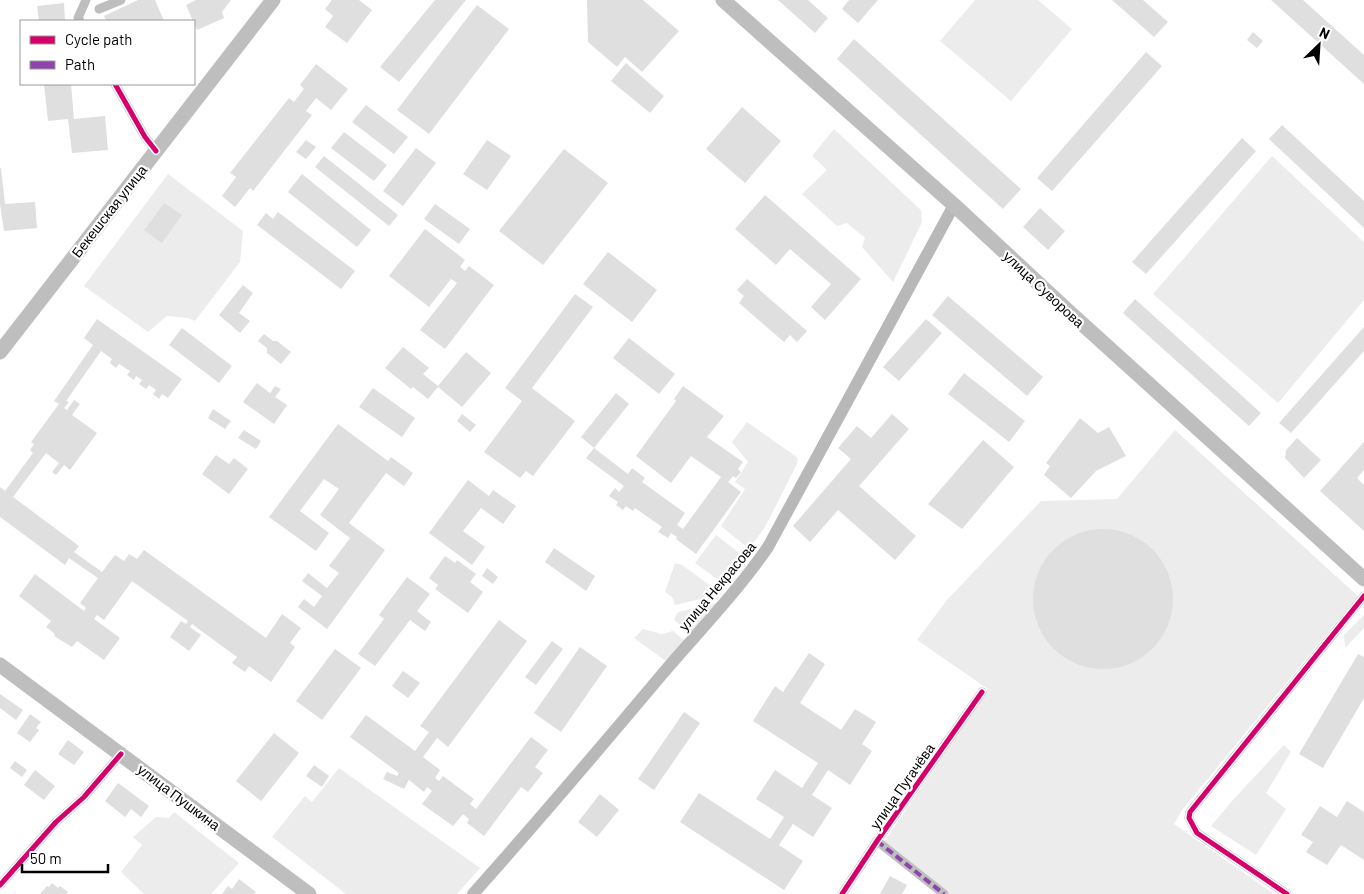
<svg xmlns="http://www.w3.org/2000/svg" width="1364" height="894" viewBox="0 0 1364 894" font-family="Barlow,sans-serif">
<rect width="100%" height="100%" fill="#fff"/>
<path fill="#ececec" d="M975,0H1038L1072,29L1011,101L940,41Z
M834,129L921,210L922,222L893,282L862,247L865,238L847,223L837,226L802,194L827,170L812,156Z
M1272,156L1364,242V300L1278,403L1153,294Z
M168,174L243,231L240,262L195,321L188,318L167,316L148,332L84,286Z
M747,422L798,458L797,464L765,527L749,549L721,526L745,489L735,482L748,462L732,442Z
M1175,430L1358,596L1182,810L1174,824L1274,894H949L884,842L988,689L917,640L947,600L1041,501L1117,499Z
M716,535L742,555L721,582L695,563Z
M675,563L682,565L722,594L675,605L672,597L665,592Z
M720,602L691,634L674,620L678,612Z
M1364,615V628L1345,648L1344,635Z
M643,629L662,634L673,631L685,641L666,661L634,638Z
M1284,745L1291,752L1266,793L1286,809L1256,855L1211,826L1232,801Z
M339,768L480,868L457,894H346L272,837L305,796L312,802Z
M174,812L239,863L211,894H144L121,872L142,845L133,837L156,817L169,818Z"/>
<path fill="#dfdfdf" d="M138,0H155L164,21H106L104,16Z
M196,0H231L222,12L224,18L197,30L186,5Z
M332,0H359L372,10L347,43L325,27L333,16L325,9Z
M435,0H466L399,82L380,67Z
M587,0H643L679,31L642,72L625,57L617,67L588,42Z
M778,0H808L828,18L815,33Z
M849,0H878L858,23L842,9Z
M1112,0H1143L1168,22L1154,37Z
M1271,0H1303L1364,55V84Z
M64,3L65,21H39L37,6Z
M477,5L509,29L429,134L397,110Z
M1253,32L1263,41L1257,48L1247,40Z
M854,39L1021,189L1003,209L837,59Z
M1146,52L1162,66L1052,191L1037,178Z
M626,63L664,96L650,113L611,81Z
M316,64L348,89L331,110L316,98L306,111L312,115L253,191L250,188L235,207L222,196L236,177L230,173L289,98L294,102L304,89L300,85Z
M44,84H71L74,119L105,116L108,150L72,153L68,119L48,121Z
M366,105L408,137L394,154L352,122Z
M742,107L781,141L745,183L706,149Z
M1282,125L1364,201V228L1269,139Z
M344,132L387,165L374,181L331,148Z
M1242,138L1256,151L1146,274L1132,262Z
M306,140L316,147L306,159L296,152Z
M487,140L511,156L487,190L463,174Z
M416,148L436,163L403,206L383,191Z
M564,149L608,183L543,265L499,231Z
M324,156L398,215L389,226L315,167Z
M0,168H1L5,204L35,202L37,228L4,231L0,204Z
M302,174L371,230L357,247L288,192Z
M765,195L861,279L825,320L811,307L831,284L790,249L776,265L735,229Z
M164,203L182,215L162,243L144,230Z
M435,204L470,229L459,244L424,219Z
M1040,208L1065,231L1048,250L1023,227Z
M278,212L355,271L341,289L257,225L266,213L273,219Z
M425,229L465,260L460,267L465,271L469,266L494,285L445,349L420,330L457,283L451,279L429,307L389,276Z
M608,252L657,290L632,322L583,284Z
M747,279L807,331L797,342L790,335L784,342L739,303L744,296L737,290Z
M243,285L253,293L239,313L250,321L240,333L219,315Z
M575,294L593,307L532,388L575,421L533,476L526,471L520,478L484,452L522,401L505,388Z
M948,296L1043,377L1027,396L932,315Z
M1135,299L1261,413L1249,426L1123,313Z
M97,319L182,379L168,398L162,394L159,399L153,394L156,390L149,385L146,389L139,384L142,380L136,376L134,380L127,375L130,371L119,364L116,368L110,363L112,359L101,351L66,401L69,402L64,408L67,410L74,400L80,404L72,415L97,433L70,470L64,465L56,475L52,472L59,463L46,453L13,497L79,546L74,552L102,572L115,555L124,561L129,554L137,559L144,550L266,638L282,614L301,628L290,643L295,647L271,682L249,666L245,672L232,663L237,657L192,624L190,627L201,635L189,651L170,637L181,621L186,624L188,621L132,581L104,620L97,615L94,619L120,638L104,660L77,641L72,647L54,636L55,634L46,627L51,621L19,596L35,574L84,611L86,608L80,603L98,578L69,558L65,565L0,517V487L5,491L33,453L30,450L34,444L31,442L59,404L54,401L93,345L84,338Z
M926,319L942,333L899,381L883,367Z
M1364,327V351L1291,433L1279,423Z
M182,328L232,366L219,383L169,345Z
M264,334L273,341H277L291,352L281,364L267,353V348L258,341Z
M629,338L675,374L659,394L613,358Z
M403,347L429,368L423,374L438,386L466,352L491,373L462,407L438,387L428,399L413,387L411,389L385,368Z
M964,373L1025,421L1009,442L948,394Z
M257,383L270,393L275,386L281,389L275,397L287,405L274,424L243,402Z
M683,386L724,416L707,437L743,462L738,469L741,472L736,478L733,476L728,482L741,492L696,554L676,539L677,537L671,533L668,538L658,532L662,527L635,508L633,511L626,506L623,510L616,505L618,502L609,496L615,488L619,492L624,486L586,458L594,448L628,474L632,468L645,478L642,482L685,513L677,525L683,529L721,477L691,456L671,483L636,456L676,401L674,399Z
M373,388L415,418L402,437L359,407Z
M616,393L629,404L594,448L581,437Z
M213,409L231,421L225,429L208,418Z
M462,414L476,425L470,432L457,421Z
M892,414L909,429L859,486L916,536L895,560L838,510L810,542L793,526L851,459L838,448L857,426L871,438Z
M1080,418L1098,433L1109,427L1126,456L1096,471L1071,498L1044,475L1050,466L1046,463Z
M338,424L388,461L391,457L413,473L404,486L386,473L349,523L385,550L327,629L298,607L304,599L314,607L322,596L302,581L308,573L327,588L339,573L329,566L350,538L320,515L339,489L324,479L300,511L329,533L316,551L269,517Z
M244,430L261,441L256,449L238,438Z
M1297,438L1321,460L1304,478L1285,458L1286,450Z
M983,440L1014,467L962,529L928,504Z
M1364,442V470L1357,478L1364,485V531L1320,491Z
M216,455L229,464L234,458L248,469L229,494L202,474Z
M468,480L489,496L493,490L516,506L503,524L481,508L463,531L485,547L472,565L429,533Z
M1033 599a70 70 0 1 1 140 0a70 70 0 1 1-140 0Z
M554,548L595,576L586,591L545,562Z
M445,556L455,563L457,560L476,574L470,582L483,592L468,613L435,589L438,585L429,578Z
M487,568L498,577L493,584L482,576Z
M407,577L430,594L417,611L431,622L425,631L410,620L375,666L358,654L384,619L379,615Z
M499,620L527,641L448,747L437,738L423,757L440,770L435,778L439,781L443,776L474,799L470,804L476,809L531,737L548,750L535,767L543,773L528,792L521,787L484,836L467,823L469,819L463,814L453,826L422,804L432,791L427,787L424,792L409,780L404,789L383,779L387,772L397,776L399,773L350,737L366,715L415,751L429,732L420,726Z
M552,641L563,649L536,685L525,677Z
M580,647L607,666L561,732L534,713Z
M335,649L361,668L322,720L296,701Z
M809,653L825,664L800,703L841,730L855,709L876,722L862,744L872,751L850,785L828,770L812,795L832,808L813,837L793,824L779,845L803,861L784,890L680,822L699,793L770,839L784,817L756,799L775,770L802,788L818,763L753,721L775,686L783,692Z
M1358,654L1364,657V698L1323,768L1299,754Z
M403,671L420,683L408,698L392,686Z
M0,694L23,710L16,720L0,708Z
M684,712L700,723L654,790L638,779Z
M30,714L41,722L36,728L39,730L30,742L17,733Z
M274,733L299,753L261,801L236,781Z
M68,740L84,752L74,765L58,754Z
M15,761L27,770L22,777L10,768Z
M314,765L329,776L322,787L306,776Z
M35,770L55,786L44,800L24,785Z
M118,783L149,806L141,817L131,809L125,817L105,801Z
M600,794L619,810L597,837L578,822Z
M1347,801L1364,812V860L1341,845L1327,865L1306,852L1313,842L1301,835L1320,806L1337,817Z
M890,876L907,885L902,894H880Z
M239,879L256,892L254,894H222L228,886L232,889Z
M52,883L58,888L60,886L68,892L66,894H40L47,886L49,887Z"/>
<g fill="none" stroke-linecap="round" stroke-linejoin="round">
<path stroke="#bebebe" stroke-width="9" d="M99,9L121,0
M80,21L78,18L86,0
M115,84L145,137L156,151
M877,841L944,894
M0,885L56,822L84,797L121,754
M842,894L877,841L982,692
M1287,894L1197,833L1189,818L1190,812L1364,596"/>
<path stroke="#b8b8b8" stroke-width="12" d="M473,894C538,821 601,747 664,672C699,631 737,592 768,547L954,205"/>
<path stroke="#bebebe" stroke-width="15" d="M723,0L954,205L1068,311L1364,579
M0,352L273,0
M0,665L309,894"/>
<path stroke="#8e44ad" stroke-width="4" stroke-dasharray="8 4" stroke-linecap="butt" d="M877,841L944,894"/>
<g stroke="#fff" stroke-width="8">
<path id="cycleway" d="M115,84L145,137L156,151
M0,885L56,822L84,797L121,754
M842,894L877,841L982,692
M1287,894L1197,833L1189,818L1190,812L1364,596"/>
</g>
<use href="#cycleway" stroke="#d6006c" stroke-width="5"/>
</g>
<g text-anchor="middle" dominant-baseline="central" stroke-width="4.5" stroke-linejoin="round" paint-order="stroke">
<g font-size="14" fill="#000" stroke="#fff">
<text transform="translate(109 211) rotate(-52)">Бекешская улица</text>
<text transform="translate(1044 289) rotate(43)">улица Суворова</text>
<text transform="translate(717 586) rotate(-50)">улица Некрасова</text>
<text transform="translate(902 786) rotate(-55)">улица Пугачёва</text>
<text transform="translate(179 797) rotate(37)">улица Пушкина</text>
</g>
</g>
<rect x="20" y="20" width="175" height="65" fill="#ffffff" stroke="#999999"/>
<rect x="30" y="36" width="25" height="8" fill="#d6006c" stroke="#999999"/>
<text x="65" y="45" font-size="15" fill="#000000">Cycle path</text>
<rect x="30" y="61" width="25" height="8" fill="#8e44ad" stroke="#999999"/>
<text x="65" y="70" font-size="15" fill="#000000">Path</text>
<g transform="translate(1319 45) rotate(25)" stroke="#ffffff" stroke-width="4" paint-order="stroke">
<path d="M0-4L9 19L0 12L-9 19Z" fill="#000000"/>
<text y="-8" font-size="14" font-weight="bold" text-anchor="middle" fill="#000000">N</text>
</g>
<path d="M22 864v8h86v-8" fill="none" stroke="#000000" stroke-width="2.5"/>
<text x="30" y="864" font-size="15" fill="#000000" stroke="#ffffff" stroke-width="4" paint-order="stroke">50 m</text>
</svg>
